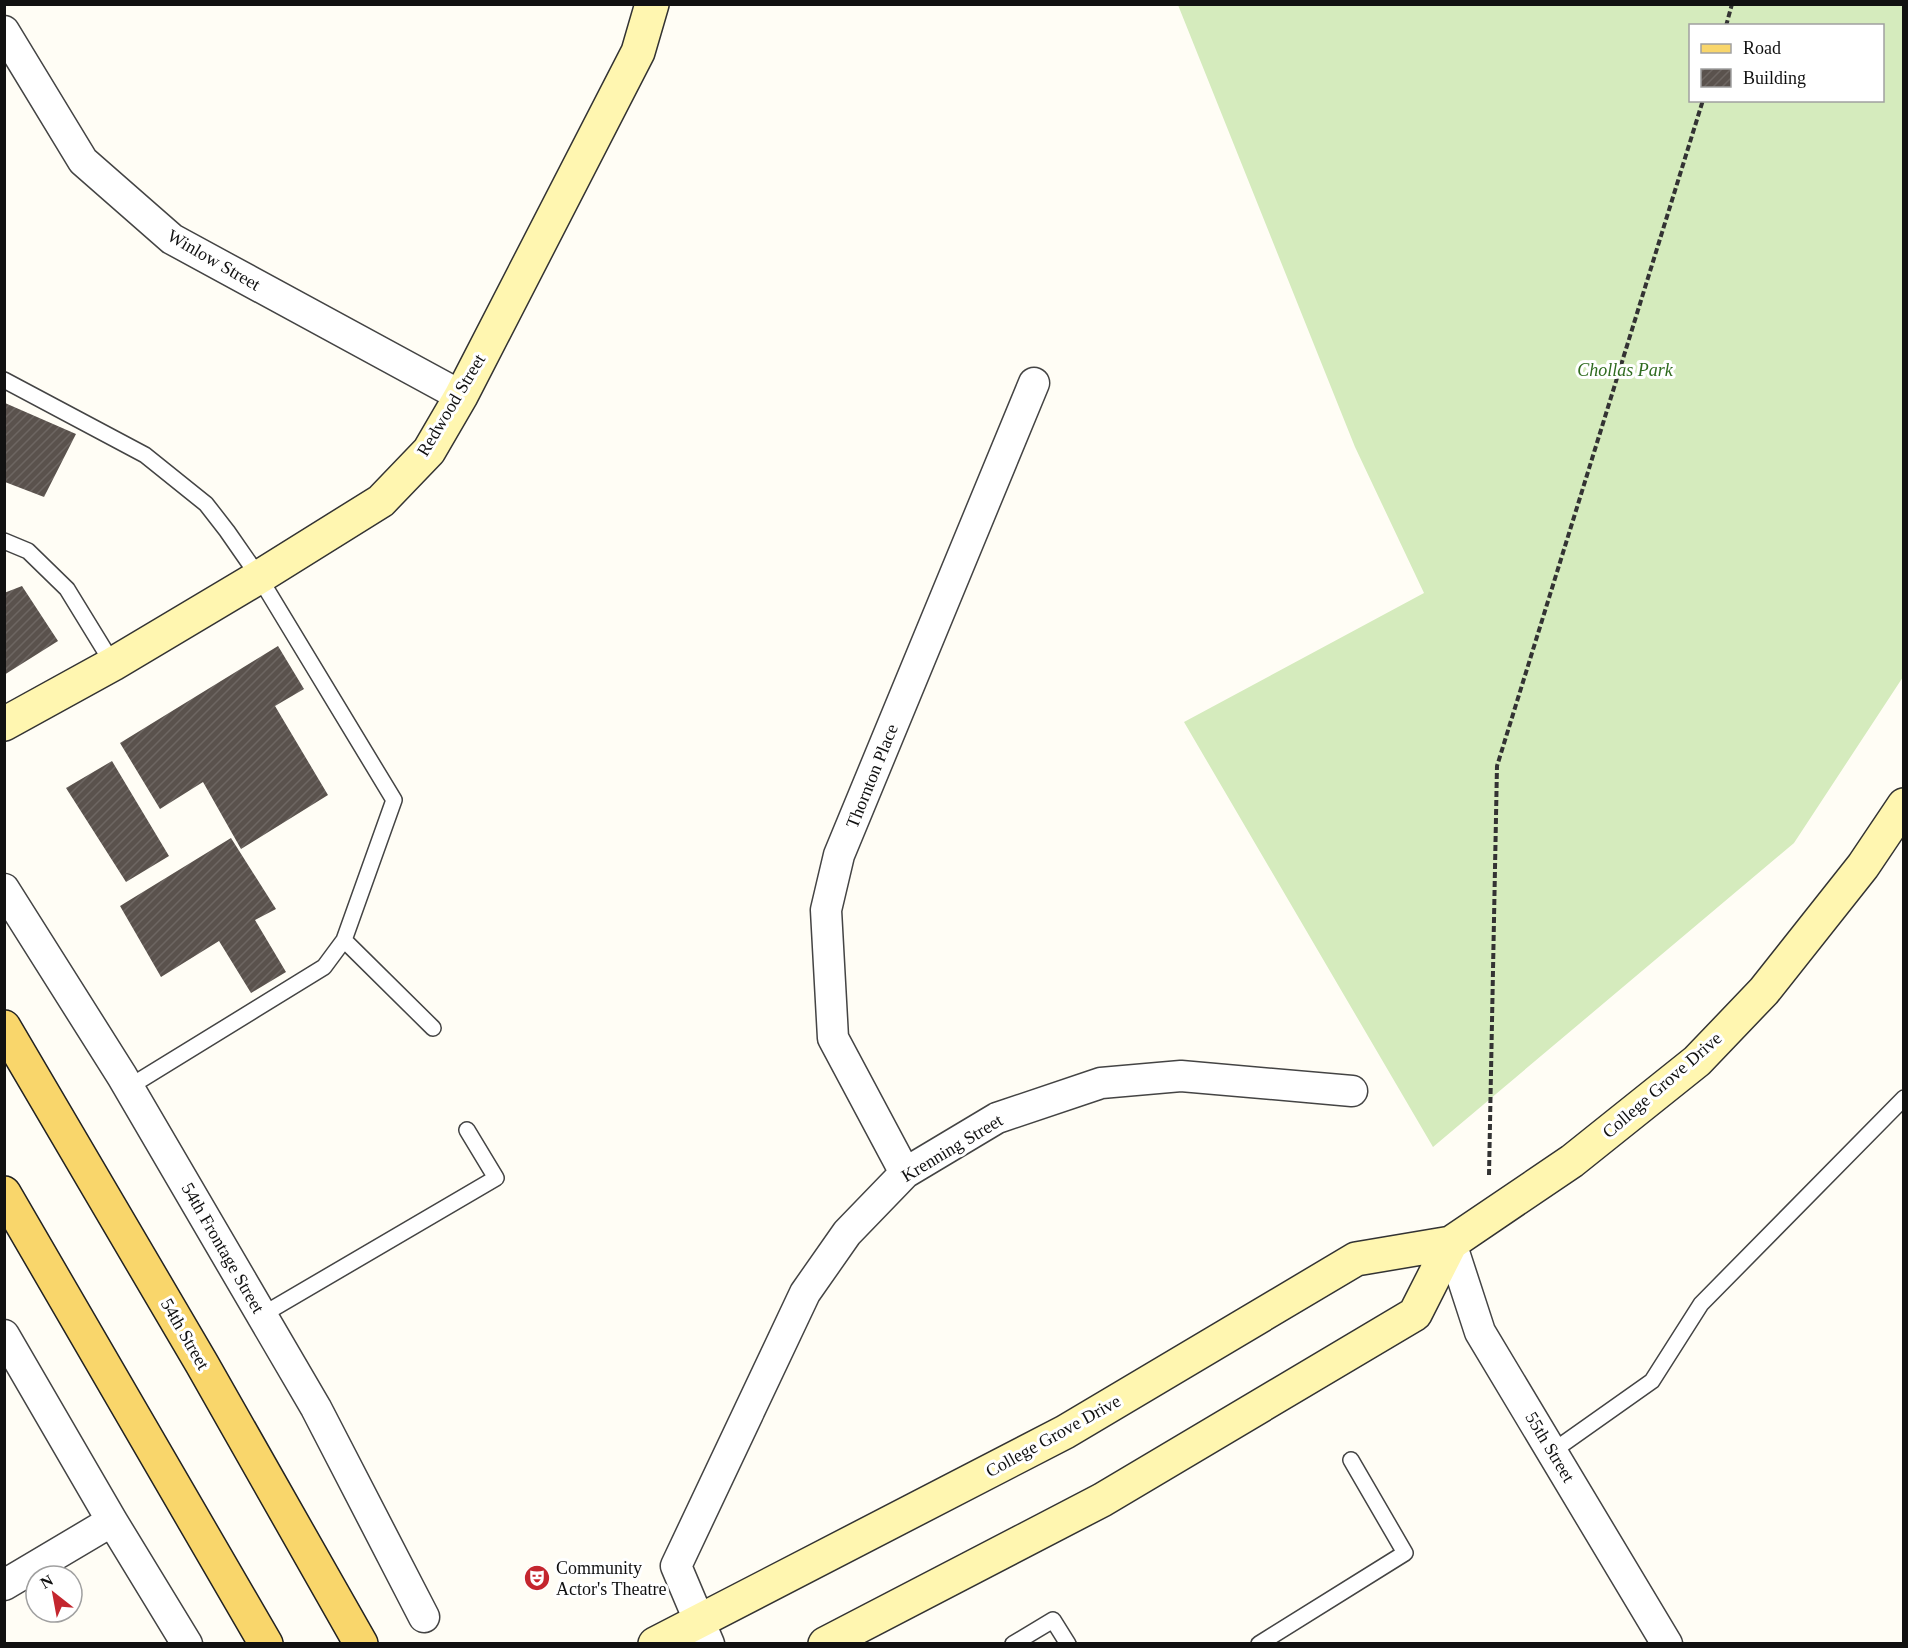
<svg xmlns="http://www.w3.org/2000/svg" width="1908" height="1648" viewBox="0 0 1908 1648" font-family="'Times New Roman',serif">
<defs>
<pattern id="building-hatch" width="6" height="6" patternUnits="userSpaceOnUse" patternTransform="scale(1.5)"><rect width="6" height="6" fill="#5a524d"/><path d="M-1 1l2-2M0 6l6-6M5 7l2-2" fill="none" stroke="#6d6662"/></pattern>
</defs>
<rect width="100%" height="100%" fill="#fffdf5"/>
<path fill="#d5ebbd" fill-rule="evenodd" d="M1178,5H1903V677L1794,843L1433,1147L1184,722L1424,593L1355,447ZM1690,26H1882V100H1690Z"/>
<path fill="url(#building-hatch)" d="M5,403L76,434L44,497L5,482Z
M22,586L58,641L4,675V593Z
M278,646L304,689L275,706L328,795L241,849L203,782L160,809L120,743Z
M112,761L169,856L126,882L66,788Z
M231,838L276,909L255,920L286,972L251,993L219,941L161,977L120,906Z"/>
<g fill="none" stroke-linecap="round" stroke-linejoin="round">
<g stroke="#444" stroke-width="18">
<path id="lane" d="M4,380L145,455L206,504L227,531L259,577L394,800L344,940L324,967L129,1087
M4,541L28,551L67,589L113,664
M344,940L433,1028
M262,1315L496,1178L467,1130
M1553,1451L1652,1381L1701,1304L1904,1098
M1013,1644L1053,1620L1068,1644
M1259,1644L1405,1553L1351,1460"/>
</g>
<g stroke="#444" stroke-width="33">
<path id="street" d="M4,31L83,161L172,239L461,396
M4,889L122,1076L316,1408L424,1617
M905,1173L833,1038L826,910L839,855L1034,383
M1451,1243L1480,1332L1667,1644
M4,1335L112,1521L187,1644
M4,1585L112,1521
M709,1644L676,1566L805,1293L847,1233L905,1173L997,1118L1101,1083L1181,1076L1352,1091"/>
</g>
<g stroke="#333" stroke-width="36">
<path id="secondary" d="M4,724L113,664L259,577L381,501L429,451L461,396L638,52L652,4
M655,1644L1065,1432L1356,1259L1451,1243L1572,1161L1697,1061L1764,991L1863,866L1904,805
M825,1644L1102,1500L1415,1314L1451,1243"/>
</g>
<g stroke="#222" stroke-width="36">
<path id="primary" d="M4,1027L202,1364L361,1644
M4,1193L266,1644"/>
</g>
<path stroke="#333" stroke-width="4" stroke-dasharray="6 3" stroke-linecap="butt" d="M1726,26L1732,4
M1489,1175L1497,766L1703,100"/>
<use href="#lane" stroke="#fff" stroke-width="15"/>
<use href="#street" stroke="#fff" stroke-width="30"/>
<use href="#secondary" stroke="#fff6b0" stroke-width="33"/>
<use href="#primary" stroke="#f9d66b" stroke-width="33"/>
</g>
<defs>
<g id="theatre-disc" transform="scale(1.35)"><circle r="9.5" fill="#c4262e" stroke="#fff"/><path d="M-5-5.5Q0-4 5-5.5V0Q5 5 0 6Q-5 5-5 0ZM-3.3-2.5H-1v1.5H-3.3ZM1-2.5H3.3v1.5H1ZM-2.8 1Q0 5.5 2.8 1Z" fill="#fff"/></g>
</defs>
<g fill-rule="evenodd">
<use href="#theatre-disc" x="537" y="1578"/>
</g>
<g text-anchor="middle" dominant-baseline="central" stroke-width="6" stroke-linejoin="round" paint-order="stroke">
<g font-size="18" fill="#111" stroke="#fff">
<text transform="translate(214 260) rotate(30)">Winlow Street</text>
<text transform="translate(451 405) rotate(-59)">Redwood Street</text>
<text transform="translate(872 776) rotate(-68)">Thornton Place</text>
<text transform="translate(1662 1085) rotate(-41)">College Grove Drive</text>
<text transform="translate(952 1148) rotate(-31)">Krenning Street</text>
<text transform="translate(223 1248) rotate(60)">54th Frontage Street</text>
<text transform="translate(185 1334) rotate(60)">54th Street</text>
<text transform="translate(1053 1436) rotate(-29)">College Grove Drive</text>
<text transform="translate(1550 1447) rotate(59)">55th Street</text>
</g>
<g font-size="18" font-style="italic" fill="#2f6b1f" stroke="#fff">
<text x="1625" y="370">Chollas Park</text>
</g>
<g font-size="18" fill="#111" stroke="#fff" text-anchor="start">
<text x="556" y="1568">Community<tspan x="556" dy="21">Actor's Theatre</tspan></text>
</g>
</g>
<rect width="1908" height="1648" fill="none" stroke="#111111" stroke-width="12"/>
<rect x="1689" y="24" width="195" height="78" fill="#ffffff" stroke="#a0a0a0" stroke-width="1.5"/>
<rect x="1701" y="44" width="30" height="9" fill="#f9d66b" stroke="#a0a0a0" stroke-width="1.5"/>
<text x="1743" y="54" font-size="18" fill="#111111">Road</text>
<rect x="1701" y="69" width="30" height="18" fill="url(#building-hatch)" stroke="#a0a0a0" stroke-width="1.5"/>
<text x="1743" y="84" font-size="18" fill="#111111">Building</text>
<g transform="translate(54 1594) rotate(329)"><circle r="28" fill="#ffffff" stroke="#a0a0a0" stroke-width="1.5"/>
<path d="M0-4.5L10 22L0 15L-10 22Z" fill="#c4262e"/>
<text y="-9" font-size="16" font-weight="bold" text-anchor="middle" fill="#111111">N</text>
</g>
</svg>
